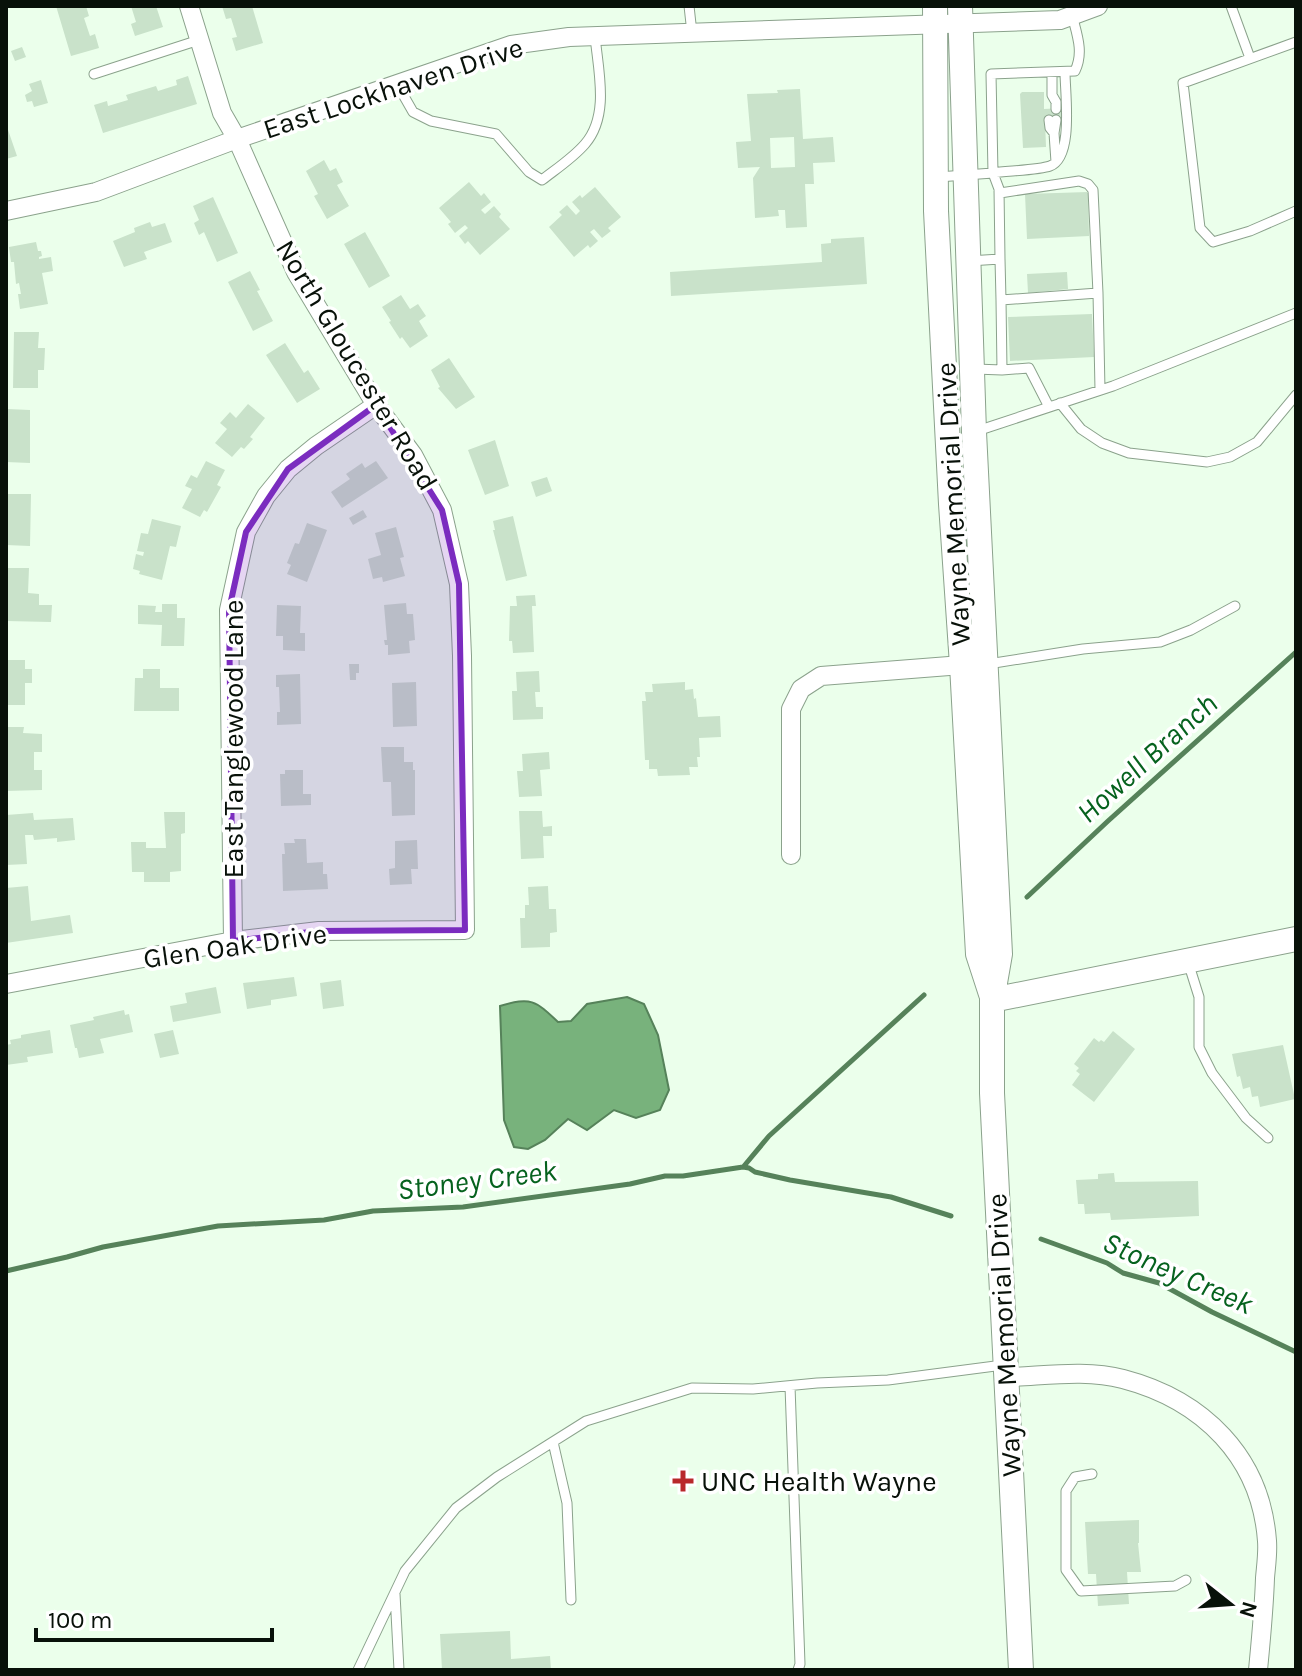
<svg xmlns="http://www.w3.org/2000/svg" width="1302" height="1676" viewBox="0 0 1302 1676" font-family="Karla,sans-serif">
<rect width="100%" height="100%" fill="#ebffeb"/>
<path fill="#78b27c" stroke="#56825a" stroke-width="2" d="M627,997L644,1004L658,1035L669,1090L660,1110L636,1118L614,1110L587,1130L568,1119L545,1140L528,1149L514,1147L504,1120L500,1006C531,997 535,1000 558,1022L571,1021L587,1004Z"/>
<g fill="none" stroke-linecap="round" stroke-linejoin="round">
<path stroke="#56825a" stroke-width="5" d="M1027,897L1108,821L1296,652
M744,1166L769,1136L924,995
M1041,1239L1107,1263L1123,1273L1159,1283L1212,1312L1296,1352
M6,1271L67,1257L103,1247L218,1226L324,1220L373,1211L463,1207L630,1184L665,1176H683L743,1167L749,1168L755,1172L790,1180L891,1197L951,1216"/>
</g>
<path fill="#c9e2ca" fill-rule="evenodd" d="M56,6H86L89,16L84,18L90,36L95,34L99,48L71,56Z
M131,6H156L163,27L135,36L131,24L136,22Z
M222,6H252L263,43L236,51L232,38L237,37L231,18L226,19Z
M22,47L26,57L15,61L11,51Z
M188,76L197,104L103,133L94,105L107,101L108,106L128,100L126,95L156,86L158,91L177,85L176,80Z
M41,80L48,103L34,107L32,101L27,102L25,95L32,91L29,84Z
M800,89L803,139L833,137L835,162L813,163L814,184H805L807,227L786,228L785,210H778L779,216L755,218L753,178L760,167L738,168L736,142L751,141L747,94L778,93L777,90ZM794,137L795,167L771,168L770,138Z
M1022,92H1044V109L1062,108V120H1045L1046,147L1023,148L1020,94Z
M6,124L17,156L6,159Z
M324,160L330,171L336,168L343,182L337,185L349,206L327,219L314,196L318,194L306,171Z
M469,182L481,196L484,193L491,202L481,210L485,214L494,206L501,214L499,217L510,229L480,255L468,241L465,244L459,236L468,228L465,225L455,233L448,224L451,222L439,208Z
M595,187L621,217L608,228L611,231L602,238L594,229L590,232L598,241L590,248L588,245L574,257L549,227L562,215L559,212L567,205L576,215L580,211L572,202L580,195L582,198Z
M1088,192L1089,236L1027,239L1025,194Z
M213,197L238,253L217,262L204,232L199,235L194,223L199,220L193,206Z
M150,222L152,227L165,223L172,242L144,252L147,259L124,267L113,241L135,232L134,228Z
M365,232L390,276L369,288L344,244Z
M864,237L867,284L671,296L670,272L822,262L821,244L831,243V239Z
M36,242L38,251H41L42,256L39,257V259L51,257L53,271L42,273L48,304L20,309L18,294H21L19,283L16,284L14,262H11L9,247Z
M250,271L260,290L257,291L273,321L253,331L228,282Z
M1067,272L1068,289L1028,293L1027,274Z
M401,295L410,309L418,304L426,316L419,321L428,336L410,348L402,337L400,339L389,322L391,321L382,307Z
M1092,314L1094,357L1010,361L1008,317Z
M14,332H39L38,348H45L44,370H38V388H13Z
M285,343L304,373L308,370L320,389L297,403L266,355Z
M449,358L475,397L456,409L438,388L440,387L431,370Z
M248,404L265,418L250,437L253,439L244,449L241,447L232,457L215,443L227,429L220,423L230,412L236,418Z
M7,409L30,410V463L6,462Z
M495,440L509,486L485,495L468,450Z
M206,461L225,470L217,485L221,487L207,512L204,510L200,517L182,508L192,489L185,486L191,475L197,478Z
M376,461L388,478L342,508L331,492L350,479L346,474L362,463L365,468Z
M547,477L552,491L536,497L531,482Z
M6,494H31L30,546L6,545Z
M363,510L367,517L353,525L349,518Z
M513,516L527,576L506,581L493,530H495L493,521Z
M152,519L181,526L176,547L170,546L162,580L139,574L140,571L133,569L136,554L143,556L144,552L137,551L141,533L148,534Z
M307,523L327,530L307,582L287,574L291,565L287,563L295,543L299,544Z
M396,527L404,557L400,558L405,576L383,582L382,577L373,579L368,559L381,555L375,533Z
M6,568H29L28,593L39,594V605H52L51,622L6,621Z
M535,595L536,606H532L534,652L513,653L512,641H509L510,606H517L516,596Z
M406,603L407,614H413L415,640L409,641L410,653L388,655V645H385L384,640H387L384,605Z
M162,604H177V618H185L184,646H161L162,625L138,624V605L156,606L155,612H162Z
M277,605L301,606L300,633H305V651L283,650V636H276Z
M6,660H25V669H32V683H25V705H6Z
M349,664H359V673H356V680H350Z
M143,669H160V688H179V711H134L135,678H143Z
M539,671L540,692H535L536,707H543V719L513,720L512,691H517L516,672Z
M300,674L301,724L277,725V712H280L279,687H276V675Z
M416,682L417,726L393,727L392,683Z
M685,682V690L693,689L694,699L696,698L698,717L720,716L721,737L699,738L700,757H697L698,767H689L690,775L658,776L657,769H649V760H645L642,701H646L645,692H653L652,684Z
M6,727H24L23,733L42,734V752H34V770H42V790L6,791Z
M381,747H404V762H413V770H415V815L392,816L391,782H383Z
M549,752L550,769L540,770L542,796L519,797L517,771H523L522,754Z
M285,770H303V794H311V805L281,806L280,774H285Z
M519,811H542L543,827L552,826V836H543L544,858L521,859Z
M164,812H185V833L181,834V871L170,872V882H144V872H132L131,842H146V848H166Z
M33,813L34,820L73,818L75,840L57,842V838L34,840L33,835H25L27,864L6,865V815Z
M294,839H306L307,863L323,862V874H327L328,889L283,891L282,854H285L284,843H295Z
M417,840L418,869H411L412,884L390,885L389,869L395,868V841Z
M28,886L31,921L70,915L73,933L6,943V888Z
M548,886L549,909H556L557,932L550,933V947L521,948L520,918H525V905H529L528,887Z
M294,977L297,996L271,1000V1005L247,1009L243,983Z
M341,980L344,1006L323,1009L320,983Z
M216,987L221,1013L173,1022L170,1006L187,1003L185,993Z
M124,1010L125,1015L129,1014L133,1032L100,1039L104,1053L79,1058L77,1048H75L70,1025L94,1020L93,1017Z
M50,1030L53,1053L27,1057L28,1062L6,1065V1045L11,1044L10,1040L21,1038V1035Z
M173,1030L179,1054L160,1058L154,1034Z
M1113,1031L1135,1049L1094,1102L1072,1085L1080,1074L1076,1071L1079,1068L1074,1064L1094,1038L1099,1042L1101,1040L1104,1042Z
M1283,1045L1295,1099L1260,1107L1258,1096L1252,1097L1250,1087L1243,1089L1240,1076L1237,1077L1232,1054Z
M1114,1173L1115,1182L1198,1181L1199,1216L1111,1220L1110,1213L1085,1214L1084,1204H1078L1076,1180L1098,1179V1174Z
M1139,1520V1543H1138L1141,1572H1127L1129,1604L1098,1606L1096,1574H1088L1085,1522Z
M510,1631L511,1659L550,1656L551,1670H442L440,1634Z"/>
<g fill="none" stroke-linecap="round" stroke-linejoin="round">
<g stroke="#8ba28c" stroke-width="11">
<path id="lane" d="M689,6L692,33
M1231,6L1250,58
M1296,42L1183,83L1200,228L1213,242L1250,231L1296,211
M1052,72V95L1056,102V109
M94,74L199,40
M397,84L413,112L431,121L496,134L529,172L542,180C556,169 573,158 585,144C610,115 598,70 595,36
M1049,120L1050,128L1054,133L1056,162
M1054,133L1056,120
M938,177L993,173L991,74L1075,71C1084,52 1077,35 1072,15
M1000,193L1079,181L1088,184L1093,190L1098,293
M1000,259L1001,300L1098,293L1100,390
M969,261L1000,259L999,189L993,173C1006,171 1039,170 1050,166C1074,157 1065,94 1065,72
M1001,300L1002,370L1029,368L1049,407
M975,369L1002,370
M1060,403L1081,429L1102,443L1129,453L1207,462L1230,457L1257,442L1296,395
M977,431L1113,386L1296,313
M988,664L1083,649L1160,642L1191,630L1235,606
M1188,962L1199,997V1047L1212,1073L1246,1118L1268,1138
M790,1386L800,1664L798,1670
M553,1442L567,1503L571,1600
M1092,1474L1075,1477L1066,1491V1570L1081,1591L1175,1586L1186,1580
M395,1594L399,1670
M358,1670L405,1571L456,1508L497,1477L586,1421L692,1388L753,1389L817,1383L888,1380L1003,1365"/>
</g>
<g stroke="#8ba28c" stroke-width="20">
<path id="street" d="M6,211L96,192L237,139L511,45L569,37L1060,20L1098,6
M791,855V709L801,689L821,676L962,665
M233,941L229,610L246,532L266,496L288,469L316,446L376,405
M6,984L233,941L319,931L465,930L462,656L459,584L442,510L413,455L376,405L296,272L237,139L222,113L189,6
M1007,1377C1044,1376 1086,1369 1123,1379C1203,1400 1261,1457 1267,1541C1268,1553 1266,1566 1265,1578C1264,1609 1261,1639 1258,1670"/>
</g>
<g stroke="#8ba28c" stroke-width="26">
<path id="secondary" d="M935,6L936,211L951,504L962,665L978,954L991,994
M960,6L974,432L1000,954L992,1000V1093L1021,1670
M992,1000L1296,939"/>
</g>
<use href="#lane" stroke="#fff" stroke-width="9"/>
<use href="#street" stroke="#fff" stroke-width="18"/>
<use href="#secondary" stroke="#fff" stroke-width="24"/>
</g>
<path fill="#7b2cbf" fill-opacity="0.2" stroke="#7b2cbf" stroke-width="6" stroke-linejoin="round" d="M376,405L442,510L459,584L465,930L319,931L233,941L229,610L246,532L288,469Z"/>
<path fill="#b8282b" stroke="#fff" stroke-width="3" d="M679 1469h8v8h8v8h-8v8h-8v-8h-8v-8h8z"/>
<g text-anchor="middle" dominant-baseline="central" stroke-width="7" stroke-linejoin="round" paint-order="stroke">
<g font-size="28" fill="#081109" stroke="#fff">
<text transform="translate(393 88) rotate(-18)">East Lockhaven Drive</text>
<text transform="translate(357 365) rotate(59)">North Gloucester Road</text>
<text transform="translate(953 504) rotate(-93)">Wayne Memorial Drive</text>
<text transform="translate(233 739) rotate(-90)">East Tanglewood Lane</text>
<text transform="translate(235 946) rotate(-8)">Glen Oak Drive</text>
<text transform="translate(1004 1335) rotate(-93)">Wayne Memorial Drive</text>
</g>
<g font-size="28" fill="#081109" stroke="#fff" text-anchor="start">
<text x="701" y="1481">UNC Health Wayne</text>
</g>
<g font-size="30" font-style="italic" fill="#06621e" stroke="#fff">
<text transform="translate(1147 758) rotate(-42)">Howell Branch</text>
<text transform="translate(477 1180) rotate(-7)">Stoney Creek</text>
<text transform="translate(1178 1273) rotate(24)">Stoney Creek</text>
</g>
</g>
<rect width="1302" height="1676" fill="none" stroke="#081109" stroke-width="16"/>
<g transform="translate(1230 1604) rotate(107)" stroke="#ffffff" stroke-width="6" paint-order="stroke">
<path d="M0-6L14 30L0 20L-14 30Z" fill="#081109"/>
<text y="-12" font-size="22" font-weight="bold" text-anchor="middle" fill="#081109">N</text>
</g>
<path d="M36 1628v12h236v-12" fill="none" stroke="#081109" stroke-width="4"/>
<text x="48" y="1628" font-size="24" fill="#081109" stroke="#ffffff" stroke-width="6" paint-order="stroke">100 m</text>
</svg>
